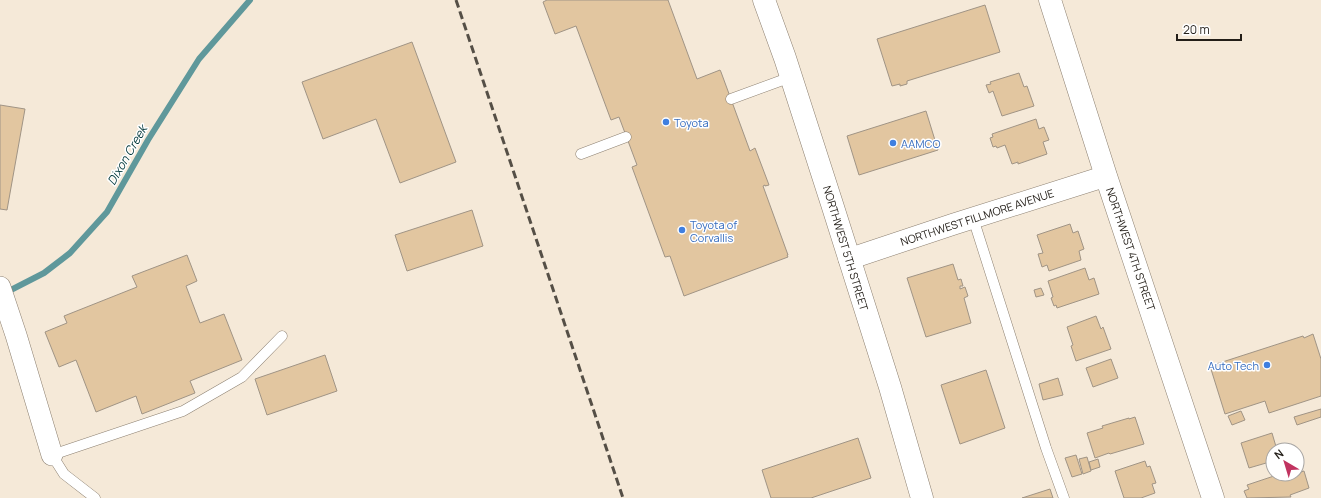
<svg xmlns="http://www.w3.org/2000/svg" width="1321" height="498" viewBox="0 0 1321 498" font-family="Manrope,sans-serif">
<rect width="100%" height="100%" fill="#f5e9d8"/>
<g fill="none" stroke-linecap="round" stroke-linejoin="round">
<path stroke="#5f989b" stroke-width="6" d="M5,293L44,273L70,253L107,212L148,140L199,59L250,0"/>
</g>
<path fill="#e2c6a0" stroke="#a09485" d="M547,0H668L697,79L720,70L721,72L750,151L755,148L769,185L765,186V185L763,186L788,255H787L788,257L684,296L670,256L665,257L632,167L637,165L619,117L611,120L576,26L555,34L543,2Z
M985,5L1000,52L907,81V84L900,86V84L892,86L877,39Z
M412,42L456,162L400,183L376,119L323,139L302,82Z
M1019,73L1024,87L1027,86L1034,106L1002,116L993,91L989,93L986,85L991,84L990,82Z
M0,105L25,109L7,210L0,209Z
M926,111L938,150L859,175L847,136Z
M1036,119L1039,129L1044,127L1049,140L1043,142L1047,154L1018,164V162L1012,164L1005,145L997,148L996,146L993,147L990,138L993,137L992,134Z
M472,210L483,246L407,271L395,235Z
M1070,224L1073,233L1078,231L1084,249L1079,251L1081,260L1049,271L1047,265L1042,267L1038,254L1043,253L1037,235Z
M187,255L197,281L186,286L200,323L224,314L242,360L190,381L195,393L142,414L136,396L96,412L76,360L59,367L45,332L67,323L64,316L137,287L132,276Z
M953,264L958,280L961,279L963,286H960V289L965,287L968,296L964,298L971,323L926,337L907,278Z
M1085,268L1089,280L1094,278L1099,294L1057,308L1056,305L1054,306L1051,298L1053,297L1048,281Z
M1041,288L1044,295L1036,297L1034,290Z
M1096,316L1101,329L1103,327L1111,349L1076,361L1071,346L1073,345L1067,327Z
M1313,334L1321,359V396L1269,413L1265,401L1225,414L1210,366L1303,336L1304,338Z
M325,355L337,391L267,415L255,379Z
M1111,359L1118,378L1093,387L1086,368Z
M986,370L1005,428L960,444L941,385Z
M1058,378L1063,395L1043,400L1039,384Z
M1321,409V417L1297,425L1294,417Z
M1241,411L1245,420L1232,425L1228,416Z
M1135,417L1144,444L1110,454L1109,453L1095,458L1087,433L1103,428L1102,426L1129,418V419Z
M1272,433L1277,450H1273V461L1249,468L1241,443Z
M858,438L871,478L811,498H771L762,470Z
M1076,455L1082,474L1072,477L1065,458Z
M1087,457L1091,471L1083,474L1079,459Z
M1098,459L1100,467L1091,470L1089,462Z
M1145,461L1147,467L1150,466L1156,483L1152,484L1155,493L1141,498H1124L1115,471Z
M1304,471L1309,488L1290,495L1291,497L1247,498L1244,491L1249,489L1247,485L1280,474H1297V473Z
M1050,489L1053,498H1022Z"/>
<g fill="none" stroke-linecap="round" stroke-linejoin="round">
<g stroke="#8d8172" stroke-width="11">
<path id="lane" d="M731,99L791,77
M581,154L626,137
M973,218L1046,448L1064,498
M95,498L64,474L52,455L183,411L242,377L282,336"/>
</g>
<g stroke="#8d8172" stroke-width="22">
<path id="street" d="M849,259L954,224L1106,176
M0,287L16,335L52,455"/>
</g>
<g stroke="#8d8172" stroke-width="23">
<path id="secondary" d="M764,0L785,58L832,204L890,387L922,498"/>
</g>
<g stroke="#8d8172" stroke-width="23">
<path id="highway" d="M1050,0L1106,176L1213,498"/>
</g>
<use href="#lane" stroke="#fff" stroke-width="10"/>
<use href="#street" stroke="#fff" stroke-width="21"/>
<use href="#secondary" stroke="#fff" stroke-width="22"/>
<use href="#highway" stroke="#fff" stroke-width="22"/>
<path stroke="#554f46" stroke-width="3" stroke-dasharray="8 4" stroke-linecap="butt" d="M456,0L623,498"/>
</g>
<g fill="#3f7fe0" stroke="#fff" stroke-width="1.5">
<circle cx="666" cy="122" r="4"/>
<circle cx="893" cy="143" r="4"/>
<circle cx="682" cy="230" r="4"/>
<circle cx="1267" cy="365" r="4"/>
</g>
<g text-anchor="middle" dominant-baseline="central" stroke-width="3" stroke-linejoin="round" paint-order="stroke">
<g font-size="11" fill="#366cbe" stroke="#fff" text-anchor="start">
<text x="674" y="122">Toyota</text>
<text x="901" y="143">AAMCO</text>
<text x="690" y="224">Toyota of<tspan x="690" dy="13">Corvallis</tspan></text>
<text x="1259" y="365" text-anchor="end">Auto Tech</text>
</g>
<g font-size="11" fill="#231e18" stroke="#fff">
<text transform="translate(977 217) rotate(-18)">NORTHWEST FILLMORE AVENUE</text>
<text transform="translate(846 248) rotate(73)">NORTHWEST 5TH STREET</text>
<text transform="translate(1131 249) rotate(71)">NORTHWEST 4TH STREET</text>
</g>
<g font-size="12" font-style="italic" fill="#00373a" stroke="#fff">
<text transform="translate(127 155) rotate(-60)">Dixon Creek</text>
</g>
</g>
<g transform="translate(1285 462) rotate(322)"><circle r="19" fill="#ffffff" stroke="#a7a5a3"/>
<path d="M0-3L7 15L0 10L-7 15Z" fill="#c13360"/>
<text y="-6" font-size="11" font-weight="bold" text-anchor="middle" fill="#231e18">N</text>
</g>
<path d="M1177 34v6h64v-6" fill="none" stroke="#231e18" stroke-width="2"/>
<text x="1183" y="34" font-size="12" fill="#231e18" stroke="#ffffff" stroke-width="3" paint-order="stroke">20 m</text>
</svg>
